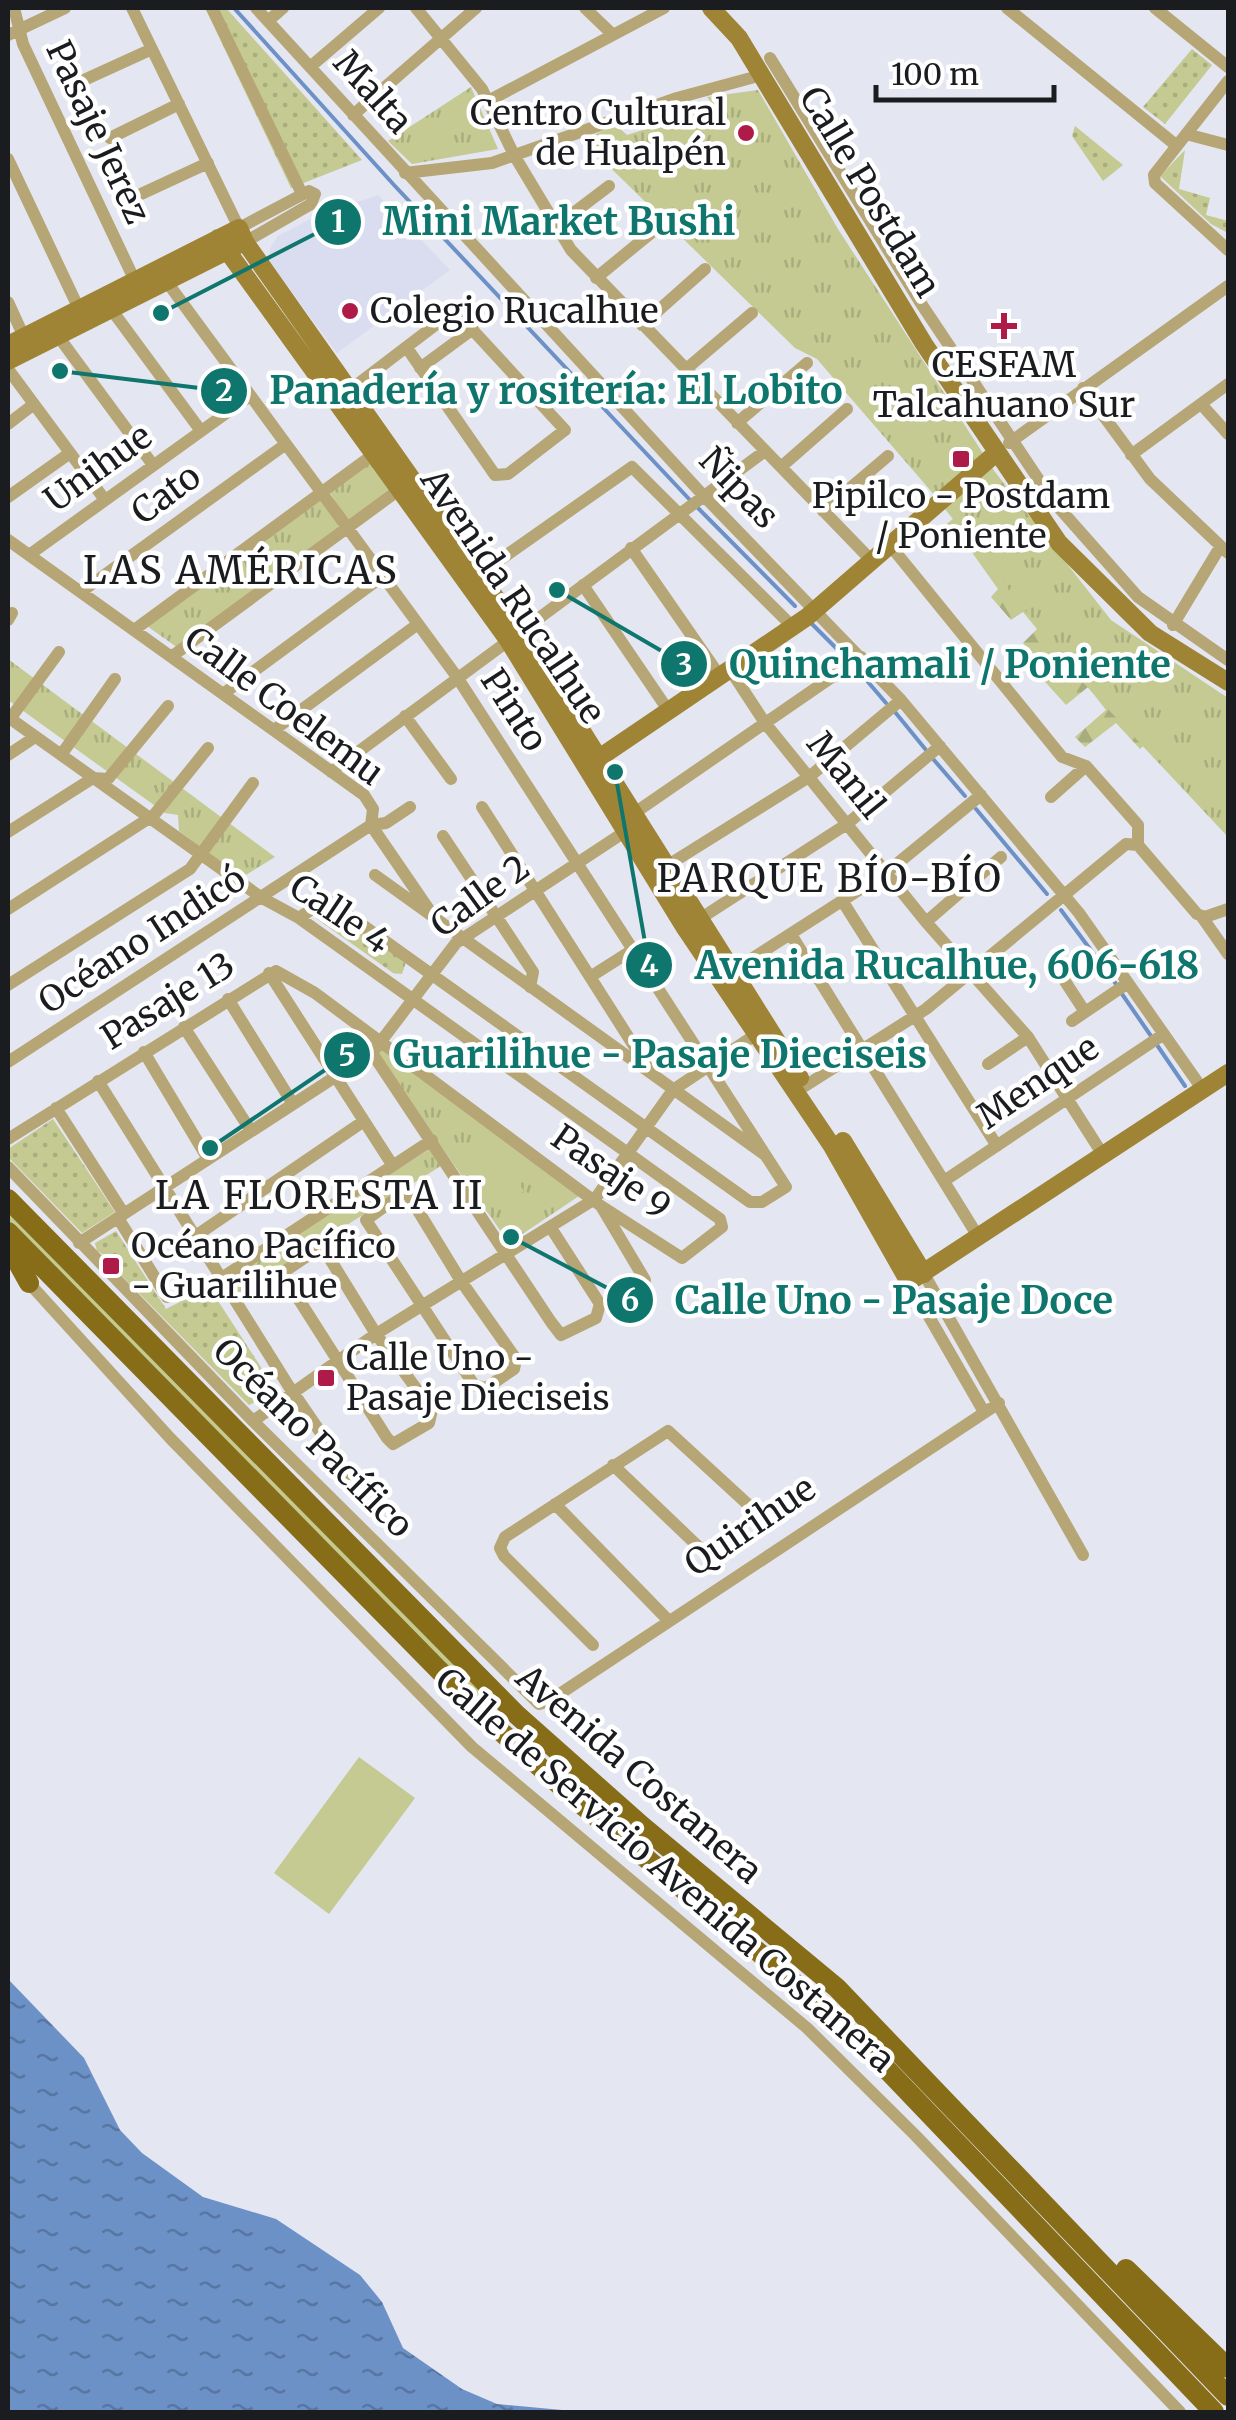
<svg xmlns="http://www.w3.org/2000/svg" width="1236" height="2420" viewBox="0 0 1236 2420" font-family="Merriweather,serif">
<defs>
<pattern id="grass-dots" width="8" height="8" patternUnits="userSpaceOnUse" patternTransform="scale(2.5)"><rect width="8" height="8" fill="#c4ca91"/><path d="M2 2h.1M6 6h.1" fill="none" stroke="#a8ad7d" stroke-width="1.8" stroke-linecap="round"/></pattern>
<pattern id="forest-firs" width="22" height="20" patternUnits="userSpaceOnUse" patternTransform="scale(2.5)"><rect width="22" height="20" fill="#c4ca91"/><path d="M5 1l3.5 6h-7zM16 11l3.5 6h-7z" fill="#a8ad7d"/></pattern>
<pattern id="park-tufts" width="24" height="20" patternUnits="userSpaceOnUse" patternTransform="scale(2.5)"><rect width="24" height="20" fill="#c4ca91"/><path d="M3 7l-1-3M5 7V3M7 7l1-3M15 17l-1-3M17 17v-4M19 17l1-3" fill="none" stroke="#a8ad7d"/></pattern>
<pattern id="water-ripples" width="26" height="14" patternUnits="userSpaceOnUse" patternTransform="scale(2.5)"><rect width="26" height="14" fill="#6c91c7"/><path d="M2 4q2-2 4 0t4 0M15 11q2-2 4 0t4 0" fill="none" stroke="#5876a1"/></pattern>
</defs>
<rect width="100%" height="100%" fill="#e4e6f1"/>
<path fill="#daddf0" d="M378,195L450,270L337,353L269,261L270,248L278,236L318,215Z"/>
<path fill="url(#grass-dots)" d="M205,8H226L362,160L291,188Z
M1192,49L1212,65L1165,124L1143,107Z
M1075,126L1123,165L1103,181L1072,136Z
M1185,150L1179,189L1210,198L1206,215L1228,221V233L1211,224L1160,176Z
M326,907L406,962L402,974L393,973L317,919L314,915Z
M53,1119L115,1212L82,1233L8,1157V1149Z
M8,1211L485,1696L480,1701L8,1223Z
M116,1231L166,1309L209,1287L277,1392L249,1405L121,1275L113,1260L97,1251L95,1243Z"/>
<path fill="url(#forest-firs)" d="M998,483L1151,739L1140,749L1116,723L1085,747L1075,737L1106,710L1088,687L1066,705L1030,665L1038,658L1023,643L1037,629L1023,612L1011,620L991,597L998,589L966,544L944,526Z"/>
<path fill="url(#park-tufts)" d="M471,87L498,149L412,164L388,141Z
M758,90L838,229L995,472L1111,620L1228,698V837L1077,676L930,490L817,359L795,348L582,140L616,125L627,135L715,107L707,97Z
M371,461L393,490L352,521L347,520L329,491Z
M316,501H323L340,523L338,528L178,648L147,626Z
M8,659L275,857L241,878L179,831L178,815L165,813L8,700Z
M383,1049L582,1194L509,1243L377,1055Z
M433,1147L444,1164L237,1294L227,1278Z"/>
<path fill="#c4ca91" d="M495,1149L524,1191L500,1208L470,1166Z
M359,1757L415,1798L329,1914L274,1873Z"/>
<path fill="url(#water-ripples)" d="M8,1979L84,2058L120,2130L142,2153L203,2197L276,2219L360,2275L382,2302L403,2348L462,2389L497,2404L584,2412H8Z"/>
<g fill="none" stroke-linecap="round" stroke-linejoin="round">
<path stroke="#6c91c7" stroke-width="4" d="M234,8L394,185L690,500
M697,507L795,606
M812,624L846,658
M856,668L886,703
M895,712L926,750
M934,760L965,796
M976,809L1047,894
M1061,910L1116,984
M1122,994L1151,1036
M1157,1045L1185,1086"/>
<path stroke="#b6a575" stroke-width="12" d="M14,8L23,44L135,281
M132,8L239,228L309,191L315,194
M212,8L302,194
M256,8L702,494L901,700L1079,913L1203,1090
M416,8L482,89L514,155L571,250L871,560
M585,8L611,33
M1007,8L1177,146
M1155,8L1228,67
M268,21L283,8
M8,35L65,8
M770,58L922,305L1053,501L1138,597L1228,660
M310,67L379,8
M84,80L152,49
M1228,81L1154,175L1155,183L1228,250
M488,101L664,8
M353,115L476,8
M1186,134L1228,145
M110,138L179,104
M8,159L79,309
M405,173L492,163L677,98L762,75
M141,194L208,163
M555,227L609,186
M245,242L311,204L315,194
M596,278L657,228
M167,282L457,677L786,1187L762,1202H750L326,899L299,918
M8,302L24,337
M111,309L201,431
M642,325L705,269
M58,336L153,465
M420,368L473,329
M8,369L105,500
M685,370L752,313
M1083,388L1150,479L1228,553
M350,390L451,313H457L565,430L508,474L495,475L407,348
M1201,404L1228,434
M737,423L807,363
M8,424L34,404
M1009,443L1228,286
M1131,455L1228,384
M781,467L847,409
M8,497L70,453
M823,511L888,456
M8,540L364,795L373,809L371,825L434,917
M889,544L1062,757L1086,766L1138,825V845L1197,914L1205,917L1228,909
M631,548L719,675
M29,555L250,396
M481,573L632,467L793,627
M583,585L668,710
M81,592L286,444
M8,620L12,613
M1173,625L1220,547
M134,630L378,451
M171,657L403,487
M729,668L765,723L926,922L1028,1037L1103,1155
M223,694L383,576
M405,716L451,779
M8,717L262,898L299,918L720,1219L722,1227L682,1258L601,1206L315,993L276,971L8,1139
M10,719L59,652
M274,730L418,624
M8,755L35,737
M61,755L115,679
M331,772L765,451
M1051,797L1086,766
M482,807L648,1068
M8,832L93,778L108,779L168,706
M443,836L533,972L530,987
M665,867L809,777L901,700
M375,875L765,1155
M843,902L997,1146
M8,909L154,815L208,748
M1202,917L1228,954
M698,920L847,824L940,746
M926,922L1001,857
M792,936L979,1238
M731,972L887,872L981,795
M1059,972L1085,1012
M269,973L393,1166
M590,977L634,949
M8,985L190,869L253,783
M228,999L293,1104
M1072,1021L1128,983
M184,1027L251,1131
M144,1052L208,1159
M372,1053L551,1322L561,1335L596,1318L600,1304L551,1228
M8,1062L371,825L386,823L410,807
M988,1064L1028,1037
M98,1081L288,1385L349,1474
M805,1086L926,1009L1126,844L1138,845
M56,1108L124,1214
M8,1167L253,1421L539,1704L549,1701L999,1403
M944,1181L1164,1034
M406,1191L461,1281L516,1359L514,1369L486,1388L474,1385L366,1220Z
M601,1206L645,1280
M118,1218L167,1297
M194,1237L364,1121
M79,1243L372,1053L456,943L626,831L633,814L861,657
M322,1246L376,1334L432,1410L429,1423L393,1444L387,1438L282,1273Z
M924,1274L1083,1555
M220,1279L432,1140
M909,1282L984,1412
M29,1283L170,1438L472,1747L807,2028L915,2135L1180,2412
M253,1421L376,1334L595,1199L673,1090L755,1035
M613,1465L705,1553
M555,1504L668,1620
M593,1645L504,1556L500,1548L505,1537L668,1431L754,1510"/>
<path stroke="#9e8434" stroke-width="18" d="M711,8L739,38L924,344L1059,543L1150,633L1228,682
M218,238L508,640L685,928L832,1146L909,1282L1228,1073
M8,345L239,228L245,242L519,631L800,1078
M8,361L235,247
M599,758L807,617L995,454
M843,1141L924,1274"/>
<path stroke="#876d18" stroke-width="20" d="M8,1199L517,1715L642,1826L837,1988L1228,2396
M8,1232L485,1717L575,1799L781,1971L872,2054L1214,2412
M8,1245L29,1283
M1126,2269L1228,2368"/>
</g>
<g fill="#ae1b48" stroke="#fff" stroke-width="4">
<circle cx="746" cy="133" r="10"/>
<circle cx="350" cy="311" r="10"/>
<path d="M999 311h10v10h10v10h-10v10h-10v-10h-10v-10h10z"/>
<rect x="951" y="449" width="20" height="20" rx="5"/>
<rect x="101" y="1256" width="20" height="20" rx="5"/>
<rect x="316" y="1368" width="20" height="20" rx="5"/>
</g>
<g text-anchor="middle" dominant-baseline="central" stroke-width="9" stroke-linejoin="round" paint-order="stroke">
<g font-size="35" fill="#1b1c20" stroke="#fff">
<text transform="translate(373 92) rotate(48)">Malta</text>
<text transform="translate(98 132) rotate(65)">Pasaje Jerez</text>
<text transform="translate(870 192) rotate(59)">Calle Postdam</text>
<text transform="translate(98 468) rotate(-36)">Unihue</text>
<text transform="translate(739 488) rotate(46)">Ñipas</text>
<text transform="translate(166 494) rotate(-36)">Cato</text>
<text transform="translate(513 596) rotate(56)">Avenida Rucalhue</text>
<text transform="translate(284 706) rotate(37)">Calle Coelemu</text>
<text transform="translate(514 710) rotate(57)">Pinto</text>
<text transform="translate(846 775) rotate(51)">Manil</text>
<text transform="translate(480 896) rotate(-36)">Calle 2</text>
<text transform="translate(340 914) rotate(34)">Calle 4</text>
<text transform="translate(142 940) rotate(-33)">Océano Indicó</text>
<text transform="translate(168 1001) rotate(-32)">Pasaje 13</text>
<text transform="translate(1038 1082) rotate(-34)">Menque</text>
<text transform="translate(611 1172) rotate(35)">Pasaje 9</text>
<text transform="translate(313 1438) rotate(45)">Océano Pacífico</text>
<text transform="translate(750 1526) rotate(-34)">Quirihue</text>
<text transform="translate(639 1774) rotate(41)">Avenida Costanera</text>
<text transform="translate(665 1870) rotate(41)">Calle de Servicio Avenida Costanera</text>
</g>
<g font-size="35" fill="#1b1c20" stroke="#fff" text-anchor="start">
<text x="726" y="113" text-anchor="end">Centro Cultural<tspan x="726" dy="40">de Hualpén</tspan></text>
<text x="370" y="311">Colegio Rucalhue</text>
<text x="1004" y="365" text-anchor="middle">CESFAM<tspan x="1004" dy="40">Talcahuano Sur</tspan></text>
<text x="961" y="496" text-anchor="middle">Pipilco - Postdam<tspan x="961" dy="40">/ Poniente</tspan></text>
<text x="131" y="1246">Océano Pacífico<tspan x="131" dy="40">- Guarilihue</tspan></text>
<text x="346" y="1358">Calle Uno -<tspan x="346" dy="40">Pasaje Dieciseis</tspan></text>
</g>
<g font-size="38" letter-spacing="2.5" fill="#1b1c20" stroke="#fff">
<text x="241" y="570">LAS AMÉRICAS</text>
<text x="830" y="878">PARQUE BÍO-BÍO</text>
<text x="320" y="1195">LA FLORESTA II</text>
</g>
</g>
<path fill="none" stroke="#0f766e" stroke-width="4" d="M161 313L338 222M60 371L224 391M557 590L684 664M615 772L649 965M210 1148L347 1055M511 1237L630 1300"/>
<g fill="#0f766e" stroke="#fff" stroke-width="4">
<circle cx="161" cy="313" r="10"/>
<circle cx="60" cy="371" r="10"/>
<circle cx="557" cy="590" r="10"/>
<circle cx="615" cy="772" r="10"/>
<circle cx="210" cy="1148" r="10"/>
<circle cx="511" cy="1237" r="10"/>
<circle cx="338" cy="222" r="25"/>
<circle cx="224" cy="391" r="25"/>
<circle cx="684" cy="664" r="25"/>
<circle cx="649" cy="965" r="25"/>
<circle cx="347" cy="1055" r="25"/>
<circle cx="630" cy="1300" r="25"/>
</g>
<g font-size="30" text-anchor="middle" font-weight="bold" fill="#fff">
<text x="338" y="232">1</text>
<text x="224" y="401">2</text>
<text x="684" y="675">3</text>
<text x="649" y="976">4</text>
<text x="347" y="1066">5</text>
<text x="630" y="1311">6</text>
</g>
<g font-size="38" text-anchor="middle" font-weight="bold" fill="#0f766e" stroke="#fff" stroke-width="9" stroke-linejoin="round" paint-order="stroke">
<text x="559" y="235">Mini Market Bushi</text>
<text x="556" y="404">Panadería y rositería: El Lobito</text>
<text x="950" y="678">Quinchamali / Poniente</text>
<text x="947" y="979">Avenida Rucalhue, 606-618</text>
<text x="660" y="1068">Guarilihue - Pasaje Dieciseis</text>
<text x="894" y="1314">Calle Uno - Pasaje Doce</text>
</g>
<rect width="1236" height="2420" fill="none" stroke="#1b1c20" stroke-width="20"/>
<path d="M876 85v15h178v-15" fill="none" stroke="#1b1c20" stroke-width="5"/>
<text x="891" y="85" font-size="30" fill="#1b1c20" stroke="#ffffff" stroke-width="8" paint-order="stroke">100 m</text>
</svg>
